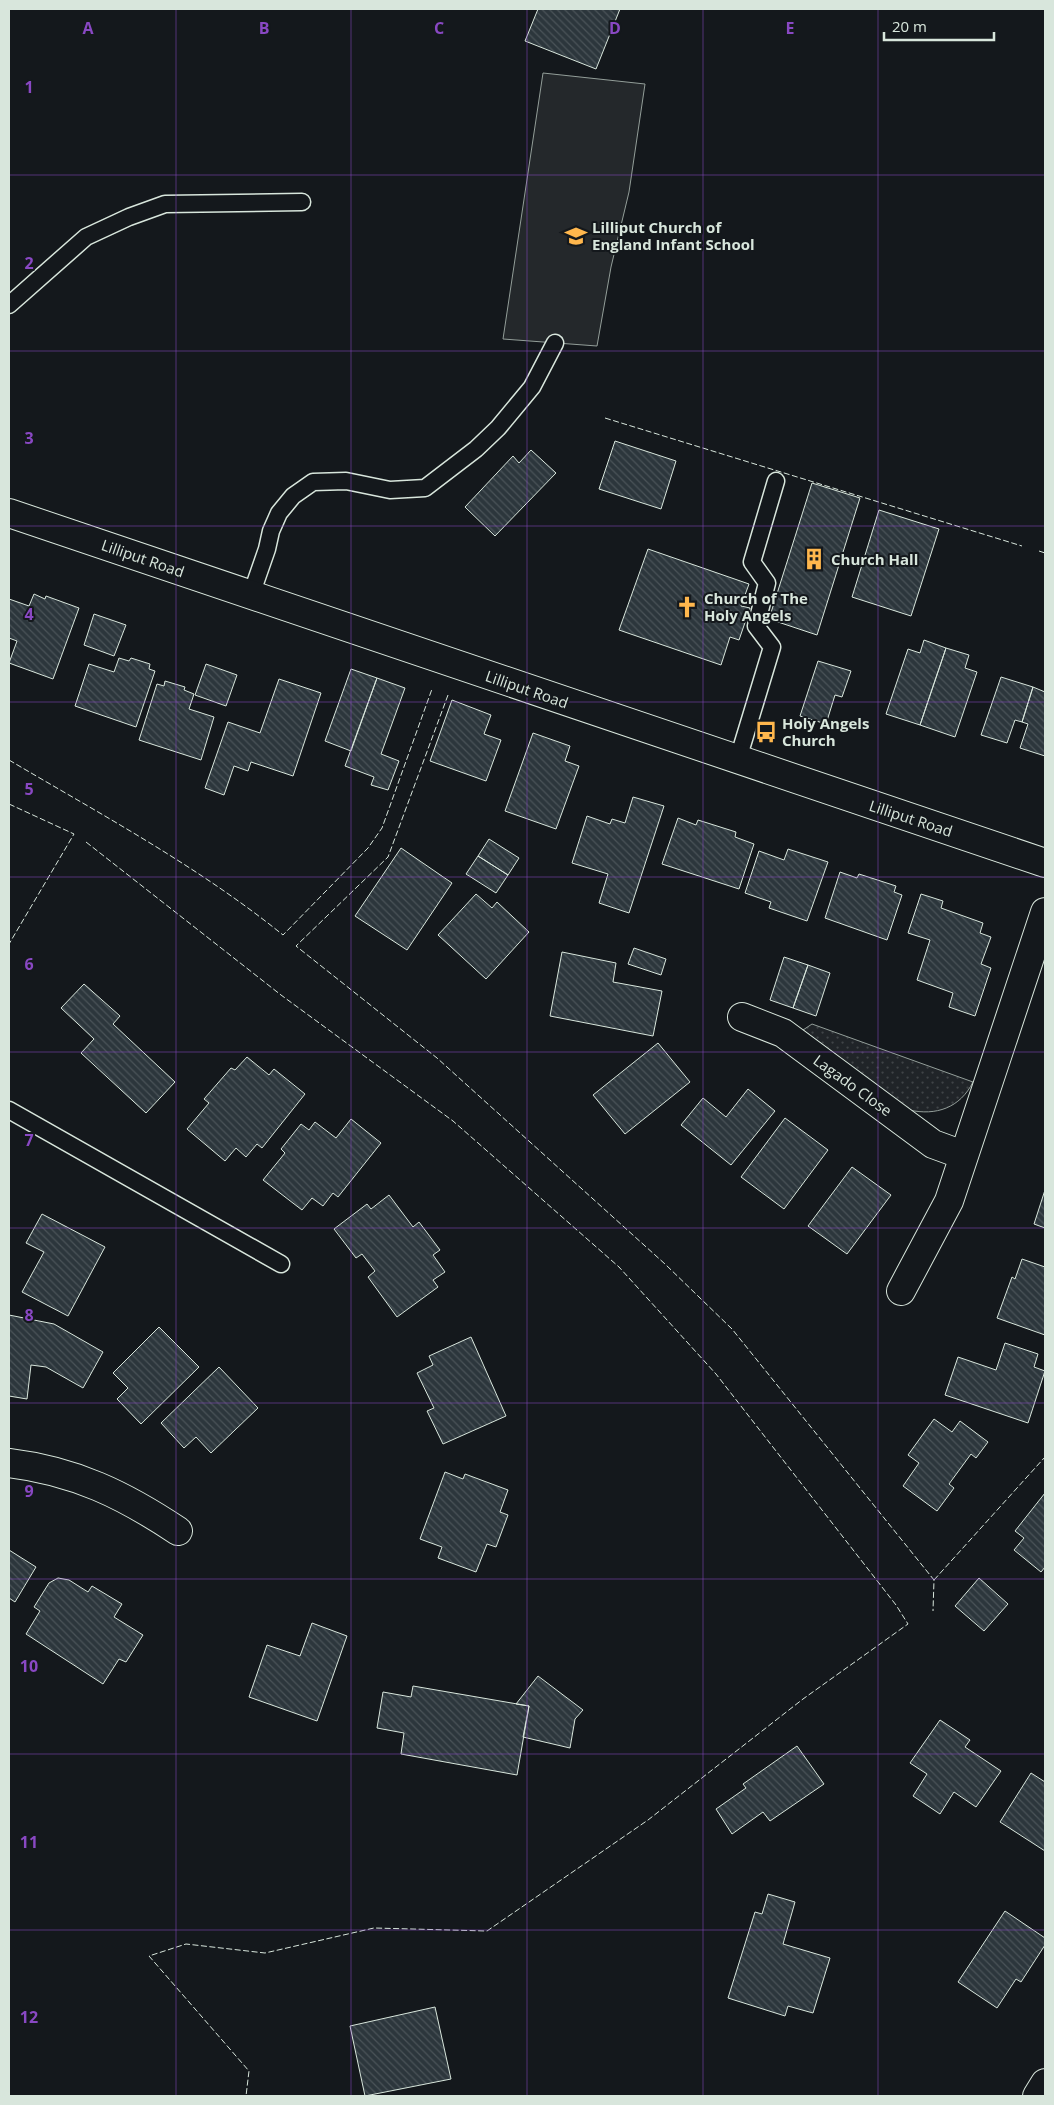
<svg xmlns="http://www.w3.org/2000/svg" width="1054" height="2105" viewBox="0 0 1054 2105" font-family="'Open Sans',sans-serif">
<defs>
<pattern id="grass-dots" width="8" height="8" patternUnits="userSpaceOnUse" patternTransform="scale(1.25)"><rect width="8" height="8" fill="#202428"/><path d="M2 2h.1M6 6h.1" fill="none" stroke="#404447" stroke-width="1.8" stroke-linecap="round"/></pattern>
<pattern id="building-back-hatch" width="6" height="6" patternUnits="userSpaceOnUse" patternTransform="scale(1.25)"><rect width="6" height="6" fill="#2c363c"/><path d="M-1 5l2 2M0 0l6 6M5-1l2 2" fill="none" stroke="#4a5358"/></pattern>
</defs>
<rect width="100%" height="100%" fill="#14181c"/>
<path fill="url(#grass-dots)" stroke="#939e99" d="M812,1024L973,1082C960,1108 936,1116 909,1110L803,1030Z"/>
<path fill="#24282b" stroke="#939e99" d="M543,73L645,84L629,192L611,267L597,346L503,339Z"/>
<path fill="url(#building-back-hatch)" stroke="#d8e6dc" d="M538,9H620L596,69L525,41Z
M615,441L676,461L661,509L599,489Z
M531,450L556,473L495,536L465,507L513,456L519,463Z
M812,483L860,498L817,635L769,619Z
M879,510L939,529L911,616L852,597Z
M648,549L749,584L741,606L750,608L739,640L730,637L721,665L619,630Z
M34,594L45,599L46,596L79,608L53,679L9,663L17,641L9,638V599L29,606Z
M94,614L126,625L114,656L84,645Z
M924,640L946,648L920,725L886,714L908,649L920,653Z
M946,648L969,655L965,668L977,672L955,737L920,725Z
M119,658L129,661L131,658L150,664L149,669L155,671L136,727L75,706L89,664L114,672Z
M818,661L851,671L842,697L835,695L826,724L800,716Z
M206,664L237,675L226,706L195,695Z
M351,669L377,678L351,751L325,741Z
M1001,677L1033,687L1022,722L1015,720L1007,743L981,735Z
M377,678L405,688L381,754L399,761L388,790L371,785L374,777L345,766Z
M279,679L321,693L293,776L251,762L248,771L234,766L224,795L205,788L228,722L260,733Z
M165,681L185,687L184,690L194,694L189,709L214,717L201,760L139,740L157,684L164,686Z
M1033,687L1045,692V756L1020,748L1028,724L1022,722Z
M452,700L491,715L484,734L501,740L486,781L430,761Z
M533,733L570,746L565,761L579,766L556,829L505,811Z
M633,797L664,806L629,913L599,903L608,874L572,863L587,816L610,824L612,819L625,823Z
M678,818L696,825L698,820L736,832L735,837L754,844L739,889L662,864Z
M489,839L519,858L508,875L478,856Z
M401,848L452,883L407,950L355,916Z
M788,849L828,862L807,921L769,908L771,902L745,893L759,851L784,860Z
M478,856L508,875L496,893L466,874Z
M840,872L857,878L859,874L896,886L894,892L902,895L887,940L825,918Z
M476,894L492,908L497,902L529,932L486,979L438,935Z
M921,894L943,901L941,908L983,923L980,933L991,937L981,964L991,968L975,1016L949,1007L953,993L917,980L930,940L908,933Z
M634,948L666,959L661,975L628,964Z
M562,952L616,963L613,982L662,991L653,1036L550,1016Z
M784,957L808,965L793,1008L770,1000Z
M808,965L830,973L816,1016L793,1008Z
M84,984L120,1016L113,1024L175,1082L146,1113L81,1053L94,1039L61,1008Z
M658,1043L690,1082L625,1134L593,1095Z
M247,1057L269,1075L274,1069L305,1094L262,1148L257,1144L246,1157L236,1148L225,1161L187,1129L209,1103L204,1099L231,1068L235,1070Z
M748,1089L775,1111L731,1165L681,1125L703,1098L726,1117Z
M785,1118L828,1150L784,1209L741,1177Z
M351,1119L381,1143L338,1197L333,1193L323,1206L312,1198L302,1210L263,1180L285,1153L281,1149L301,1124L309,1130L315,1122L336,1138Z
M852,1167L891,1195L847,1254L808,1226Z
M1045,1190V1228L1034,1224Z
M389,1195L413,1227L419,1222L440,1250L433,1255L445,1272L433,1280L438,1287L397,1317L368,1277L375,1271L362,1254L356,1258L334,1229L367,1204L371,1209Z
M42,1214L105,1247L68,1316L22,1292L44,1252L26,1243Z
M1022,1259L1045,1267V1335L997,1318L1012,1277L1015,1279Z
M9,1315L54,1324L103,1352L83,1388L46,1367L31,1365L27,1399L9,1396Z
M159,1327L199,1367L141,1424L117,1399L128,1388L113,1373Z
M471,1337L506,1416L443,1444L427,1411L434,1408L417,1373L433,1365L429,1356Z
M1005,1343L1038,1354L1034,1367L1045,1371L1028,1423L945,1395L958,1357L996,1370Z
M219,1367L258,1408L211,1453L196,1437L184,1448L161,1423Z
M934,1419L952,1432L960,1421L988,1442L976,1458L971,1454L949,1484L954,1488L937,1511L903,1486L919,1463L908,1455Z
M445,1472L463,1479L465,1474L508,1490L500,1512L508,1515L496,1547L487,1544L476,1572L438,1558L442,1547L420,1539Z
M1045,1493V1567L1041,1572L1014,1550L1024,1538L1015,1531Z
M9,1550L36,1567L15,1602L9,1598Z
M58,1578L69,1580L88,1592L92,1586L122,1604L114,1617L143,1635L126,1662L119,1659L103,1684L26,1634L40,1611L34,1607L49,1583Z
M979,1578L1008,1604L984,1631L955,1606Z
M312,1623L347,1636L317,1721L249,1697L267,1645L300,1656Z
M538,1676L583,1710L575,1719L570,1748L523,1737L529,1706L516,1704Z
M413,1686L529,1706L517,1775L401,1754L404,1733L377,1728L383,1692L411,1697Z
M940,1720L970,1740L965,1747L1001,1771L976,1807L954,1792L940,1814L913,1796L927,1774L910,1763Z
M797,1746L824,1784L770,1821L763,1812L732,1834L716,1809L746,1788L743,1784Z
M1031,1773L1045,1782V1851L1000,1822Z
M768,1894L795,1902L783,1944L830,1958L813,2013L788,2006L785,2016L728,1998L755,1912L762,1914Z
M1005,1911L1045,1938V1945L1021,1982L1016,1979L997,2008L958,1982Z
M435,2007L451,2079L365,2096L350,2026Z"/>
<g fill="none" stroke-linecap="round" stroke-linejoin="round">
<g stroke="#d8e6dc" stroke-width="19">
<path id="service" d="M9,305L86,237L129,217L165,204L302,202
M251,595L267,549L271,531L279,513L293,496L313,482L346,481L390,490L425,488L476,449L498,428L532,387L555,343
M738,759L772,647L756,626L767,583L752,562L776,481
M9,1110L281,1264"/>
</g>
<g stroke="#d8e6dc" stroke-width="30">
<path id="minor" d="M742,1017L783,1033L933,1144L963,1155
M901,1291L949,1201L1045,912
M9,1463C75,1471 124,1495 178,1531
M1037,2096L1045,2083"/>
</g>
<g stroke="#d8e6dc" stroke-width="30">
<path id="tertiary" d="M9,513L1045,863"/>
</g>
<use href="#service" stroke="#14181c" stroke-width="16"/>
<use href="#minor" stroke="#14181c" stroke-width="28"/>
<use href="#tertiary" stroke="#14181c" stroke-width="28"/>
<path stroke="#d8e6dc" stroke-width="1" stroke-dasharray="6 2.5" stroke-linecap="butt" d="M605,418L1022,546
M1039,551L1045,553
M448,695L388,857L296,946L437,1058L665,1264L732,1329L934,1580L933,1611
M9,760C102,815 199,867 283,935L368,848L382,828L432,689
M9,804L74,834L9,944
M86,842L281,995L453,1121L619,1267L716,1374L896,1605L908,1624L803,1699L648,1820L487,1931L374,1928L265,1953L186,1944L149,1956L249,2071L246,2096
M934,1580L1045,1457"/>
</g>
<path fill="none" stroke="#8948c3" stroke-width="1" stroke-opacity="0.55" d="M176,9V2096M351,9V2096M527,9V2096M703,9V2096M878,9V2096M9,175H1045M9,351H1045M9,526H1045M9,702H1045M9,877H1045M9,1052H1045M9,1228H1045M9,1403H1045M9,1579H1045M9,1754H1045M9,1930H1045"/>
<defs>
<g id="school-bare" transform="scale(1.725)"><path d="M0-5L7-2L0 1L-7-2ZM-4 1L0 2.5L4 1V4Q0 6-4 4Z" fill="#ffb74d" stroke="#14181c" stroke-width="2.5" paint-order="stroke"/></g>
<g id="building-bare" transform="scale(1.725)"><path d="M-4-6H4V6H1V3H-1V6H-4ZM-2.5-4.3h1.7v1.8h-1.7ZM.8-4.3h1.7v1.8H.8ZM-2.5-1h1.7V.8h-1.7ZM.8-1h1.7V.8H.8Z" fill="#ffb74d" stroke="#14181c" stroke-width="2.5" paint-order="stroke"/></g>
<g id="church-bare" transform="scale(1.725)"><path d="M-1.2-6h2.4v3.5h3.3v2.4h-3.3V6h-2.4V-.1h-3.3v-2.4h3.3Z" fill="#ffb74d" stroke="#14181c" stroke-width="2.5" paint-order="stroke"/></g>
<g id="bus-bare" transform="scale(1.725)"><path d="M-5-6H5V4H4V6H2V4H-2V6H-4V4H-5ZM-3.5-4V0h7V-4ZM-3.5 1.2v1.5H-2V1.2ZM2 1.2v1.5H3.5V1.2Z" fill="#ffb74d" stroke="#14181c" stroke-width="2.5" paint-order="stroke"/></g>
</defs>
<g fill-rule="evenodd">
<use href="#school-bare" x="576" y="236"/>
<use href="#building-bare" x="814" y="559"/>
<use href="#church-bare" x="687" y="607"/>
<use href="#bus-bare" x="766" y="732"/>
</g>
<g text-anchor="middle" dominant-baseline="central" stroke-width="4" stroke-linejoin="round" paint-order="stroke">
<g font-size="15" font-weight="bold" fill="#d8e6dc" stroke="#14181c" text-anchor="start">
<text x="592" y="227">Lilliput Church of<tspan x="592" dy="17">England Infant School</tspan></text>
<text x="831" y="559">Church Hall</text>
<text x="704" y="598">Church of The<tspan x="704" dy="17">Holy Angels</tspan></text>
<text x="782" y="723">Holy Angels<tspan x="782" dy="17">Church</tspan></text>
</g>
<g font-size="15" fill="#d8e6dc" stroke="#14181c">
<text transform="translate(143 558) rotate(19)">Lilliput Road</text>
<text transform="translate(527 689) rotate(19)">Lilliput Road</text>
<text transform="translate(911 818) rotate(18)">Lilliput Road</text>
<text transform="translate(853 1085) rotate(36)">Lagado Close</text>
</g>
</g>
<g font-size="16" text-anchor="middle" font-weight="bold" fill="#8948c3" stroke="#14181c" stroke-width="4" stroke-linejoin="round" paint-order="stroke">
<text x="88" y="34">A</text>
<text x="264" y="34">B</text>
<text x="439" y="34">C</text>
<text x="615" y="34">D</text>
<text x="790" y="34">E</text>
<text x="29" y="93">1</text>
<text x="29" y="269">2</text>
<text x="29" y="444">3</text>
<text x="29" y="620">4</text>
<text x="29" y="795">5</text>
<text x="29" y="970">6</text>
<text x="29" y="1146">7</text>
<text x="29" y="1321">8</text>
<text x="29" y="1497">9</text>
<text x="29" y="1672">10</text>
<text x="29" y="1848">11</text>
<text x="29" y="2023">12</text>
</g>
<rect width="1054" height="2105" fill="none" stroke="#d8e6dc" stroke-width="20"/>
<path d="M884 32v8h110v-8" fill="none" stroke="#d8e6dc" stroke-width="2.5"/>
<text x="892" y="32" font-size="15" fill="#d8e6dc" stroke="#14181c" stroke-width="4" paint-order="stroke">20 m</text>
</svg>
